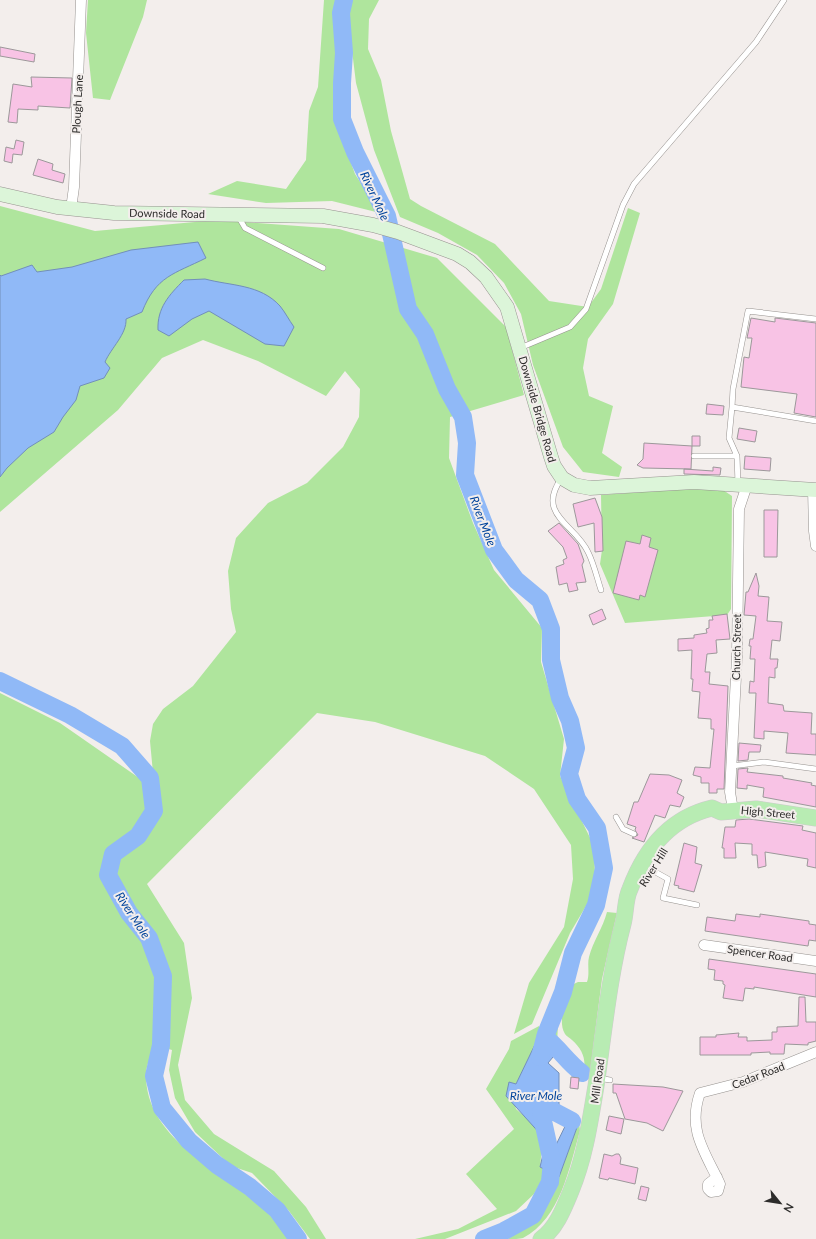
<svg xmlns="http://www.w3.org/2000/svg" width="816" height="1239" viewBox="0 0 816 1239" font-family="Lato,sans-serif">
<rect width="100%" height="100%" fill="#f3eeec"/>
<path fill="#afe59d" d="M88,0H147L143,17L110,100L93,98L86,33Z
M324,0H339L335,11L338,49L337,124L355,174L380,213L332,201L266,203L208,194L237,181L286,189L306,160L309,111L318,87Z
M349,0H379L369,19L368,49L381,80L391,131L410,199L421,206L495,244L549,301L588,307L601,289L628,208L640,213L613,304L588,339L583,368L589,396L613,406L602,453L622,467L619,477L583,472L563,447L533,365L521,314L504,283L477,255L438,233L400,217L374,150L356,83L347,10Z
M0,206L95,231L217,220L339,229L437,258L506,327L524,395L450,417L449,458L473,523L494,570L542,628L541,662L564,739L560,776L594,846L595,875L589,901L570,933L532,1024L514,1034L529,983L564,927L573,879L571,845L534,789L485,756L375,722L317,713L147,884L184,943L192,998L178,1065L185,1100L214,1134L274,1171L306,1207L326,1239H310L289,1211L252,1173L231,1166L195,1132L175,1098L169,1070L172,1050L155,1045C152,1054 146,1065 146,1074C145,1138 218,1168 259,1205C271,1215 280,1226 289,1239H0V693L60,723L142,780L153,773L150,741L153,724L163,709L193,686L236,632L231,609L228,571L236,538L268,503L307,483L343,447L359,417L360,389L345,371L326,396L258,361L203,340L162,358L118,410L0,512Z
M695,488L723,490L732,496L731,609L727,615L625,623L600,564L602,550L601,495Z
M607,912L617,913L602,979L590,1072L584,1071C586,1058 582,1049 572,1040C570,1038 566,1036 565,1034C558,1023 566,1008 559,997L561,990L578,982H587C590,973 587,965 589,957C593,941 603,928 607,912Z
M553,1009L558,1023L557,1046L543,1034L547,1026L550,1010Z
M539,1026L541,1032L516,1084L509,1082L516,1109L531,1122L543,1137L540,1167L547,1171L534,1194L516,1211L445,1239H415L458,1229L497,1209L466,1174L514,1129L486,1089L509,1049L511,1041Z
M579,1122L580,1131C569,1168 561,1218 523,1238C520,1239 513,1239 508,1239L530,1224L541,1214L559,1177Z"/>
<path fill="#90b9f7" stroke="#728fba" d="M198,242L206,258C174,274 156,276 142,312L126,319C127,334 111,348 105,362L110,368L104,378L80,386L76,400L63,417L54,432L28,448L7,468L0,477V275L1,276L32,265L37,272L72,267L131,250Z
M205,279C231,286 260,284 280,306C285,312 289,320 294,327L284,346L265,344L209,311L192,319L169,336L158,330C157,308 169,295 184,280Z
M541,1032L564,1044L548,1063L559,1073V1112L558,1117L548,1122V1135L543,1137L506,1096L509,1082L516,1084Z
M571,1114L579,1122L559,1177L540,1167L545,1146L554,1149Z"/>
<g fill="none" stroke-linecap="round" stroke-linejoin="round">
<path stroke="#90b9f7" stroke-width="18" d="M344,0L341,13L344,53L342,83V119L355,152L387,216L408,309L425,334L447,389L463,417L467,443L465,475L494,550L516,580L540,600L551,629V660L560,698L570,721L576,748L569,774L577,799L597,828L604,868L596,905L573,953L563,992L546,1034L540,1057
M0,681L70,715L122,746L150,778L154,811L138,836L113,854L108,875L129,913L149,938L163,976L161,1045L154,1076L162,1108L189,1141L217,1165L250,1187L277,1210L298,1239
M545,1037C559,1048 568,1063 582,1073
M539,1099L553,1111L572,1121
M484,1239L504,1231L533,1215L550,1182L552,1162L541,1112"/>
</g>
<path fill="#f8c3e5" stroke="#9c989a" d="M0,47L35,54L34,62L0,56Z
M31,77L72,78L70,108L38,106V110L18,109L17,123L8,122L13,84L32,87Z
M16,140L24,142L22,155L13,154L12,163L4,161L6,147L14,149Z
M38,159L53,164L52,170L65,174L63,183L33,175Z
M751,318L775,322V318L816,323V417L794,413L797,394L741,387L744,357L749,358L752,338H747Z
M707,404L724,406L723,415L706,414Z
M739,428L757,431L755,442L737,439Z
M692,436H700V446H692L691,469L643,468L637,465L643,459L644,443L692,446Z
M745,456L771,458L770,471L744,469Z
M713,467L721,468L720,475L684,474V469L713,471Z
M595,498L602,517L603,551L595,552L594,523L578,527L573,504Z
M764,510H778L777,557H764Z
M559,523L578,544L584,561L582,565L586,582L576,583L578,590L569,592L567,583L559,585L556,567L564,564L563,560L567,558L563,547L548,531Z
M642,535L651,538L649,547L658,550L645,597L640,595L639,600L613,593L626,541L640,544Z
M756,573L759,586L758,596L769,597L767,621L782,622L780,641L772,640L770,659H778L777,668H775V678L769,677L768,703L783,705L784,711L812,713L811,734H816V755L786,753L788,733L764,731V739L754,738L756,693H749L750,681L754,682L755,659H750L751,646H749L750,639H753L756,616L744,615L746,592H748Z
M602,609L606,619L593,625L589,615Z
M727,614L730,639L716,640L717,653L707,654L705,672H710L709,684L728,686L724,789H717V793H709V783H701V777L693,775L695,767L710,768L714,729H711V719L698,718L700,692L692,691L693,679H691L692,650L678,651V639L694,638V635L707,633L706,629L709,628V620H713L712,616Z
M739,743L761,745L760,752H749L748,760L738,761Z
M748,768L747,772L783,776V778L812,783L811,785L816,786V807L763,797L764,788L747,785V789L737,788L738,769Z
M650,774L669,775L682,780L677,793L684,797L680,807L670,805L665,818L655,815L644,842L632,838L638,835L635,830L636,827L627,824L634,802H638Z
M749,819L803,826L802,830L816,833V868L807,866L808,859L765,852L766,866L758,868L757,855H752V844L735,843L736,858H724V848H722L725,827H735L736,820Z
M684,843L697,847L695,863L702,865L694,892L678,888L679,886L674,885Z
M736,914L760,917V914L809,921V924L816,925V941L809,940L808,946L705,931L707,917L735,921Z
M709,959L816,974V997L754,987V989L745,988L743,1001L723,998L725,985L723,984V981L714,980L715,970L708,969Z
M799,997H805L806,1022H816V1041L808,1043V1045L785,1044L784,1054H770V1052L751,1053V1055H700V1037H716V1035L739,1033L738,1037H747V1041L772,1040V1032H777V1027L798,1026Z
M571,1077L579,1078L578,1089L570,1088Z
M613,1084L663,1087L683,1091L663,1131L647,1123L625,1119L616,1093H613Z
M609,1116L624,1119L621,1134L606,1130Z
M604,1154L612,1156L616,1154H619L621,1158L620,1164L638,1168L635,1184L609,1178L608,1180L599,1178Z
M641,1186L649,1188L646,1201L638,1199Z"/>
<g fill="none" stroke-linecap="round" stroke-linejoin="round">
<g stroke="#96928f" stroke-width="6">
<path id="lane" d="M238,216L245,228L323,268
M520,348L570,327L586,309L623,205L634,184L756,42L784,0
M732,407L733,389L748,311L816,319
M694,456H737
M561,479C536,515 575,524 588,552C594,564 597,578 601,590
M738,484L737,456L729,438L732,407L816,421
M732,766L764,762L816,769
M616,817L623,829L634,834
M650,869L668,879L663,898L697,905
M598,1078L610,1080"/>
</g>
<g stroke="#96928f" stroke-width="11">
<path id="street" d="M71,209L74,187L81,0
M813,489L814,531L816,546
M733,810L730,792L737,657L739,509L747,485
M704,945L816,961
M717,1177L708,1184V1189L711,1192L718,1191L720,1184C705,1152 687,1130 700,1093L743,1082L816,1052"/>
</g>
<g stroke="#96928f" stroke-width="15">
<path id="secondary" d="M0,194L57,207L114,213L323,216L373,225L398,232L457,254L470,262L486,277L507,307L551,457L554,466L562,478L574,485L590,488L694,482L816,490"/>
</g>
<g stroke="#cdcccc" stroke-width="17">
<path id="primary" d="M721,812L756,809L816,818
M541,1239C556,1229 564,1208 571,1191C585,1157 590,1122 596,1086C604,1032 609,977 623,924C626,913 625,899 630,889C645,849 670,818 712,808L721,812"/>
</g>
<use href="#lane" stroke="#fff" stroke-width="5"/>
<use href="#street" stroke="#fff" stroke-width="10"/>
<use href="#secondary" stroke="#dcf5d9" stroke-width="14"/>
<use href="#primary" stroke="#b8ecb3" stroke-width="16"/>
</g>
<g text-anchor="middle" dominant-baseline="central" stroke-width="4" stroke-linejoin="round" paint-order="stroke">
<g font-size="11" fill="#2d2c2b" stroke="#f3eeec">
<text transform="translate(77 104) rotate(-87)">Plough Lane</text>
<text transform="translate(167 213) rotate(1)">Downside Road</text>
<text transform="translate(538 409) rotate(74)">Downside Bridge Road</text>
<text transform="translate(736 647) rotate(-89)">Church Street</text>
<text transform="translate(768 812) rotate(5)">High Street</text>
<text transform="translate(653 867) rotate(-58)">River Hill</text>
<text transform="translate(760 953) rotate(8)">Spencer Road</text>
<text transform="translate(758 1075) rotate(-21)">Cedar Road</text>
<text transform="translate(597 1081) rotate(-82)">Mill Road</text>
</g>
<g font-size="12" font-style="italic" fill="#01449c" stroke="#f3eeec">
<text transform="translate(375 196) rotate(65)">River Mole</text>
<text transform="translate(483 521) rotate(69)">River Mole</text>
<text transform="translate(133 915) rotate(57)">River Mole</text>
<text x="536" y="1095">River Mole</text>
</g>
</g>
<g transform="translate(780 1203) rotate(120)" stroke="#f3eeec" stroke-width="3" paint-order="stroke">
<path d="M0-3L7 15L0 10L-7 15Z" fill="#2d2c2b"/>
<text y="-6" font-size="11" font-weight="bold" text-anchor="middle" fill="#2d2c2b">N</text>
</g>
</svg>
